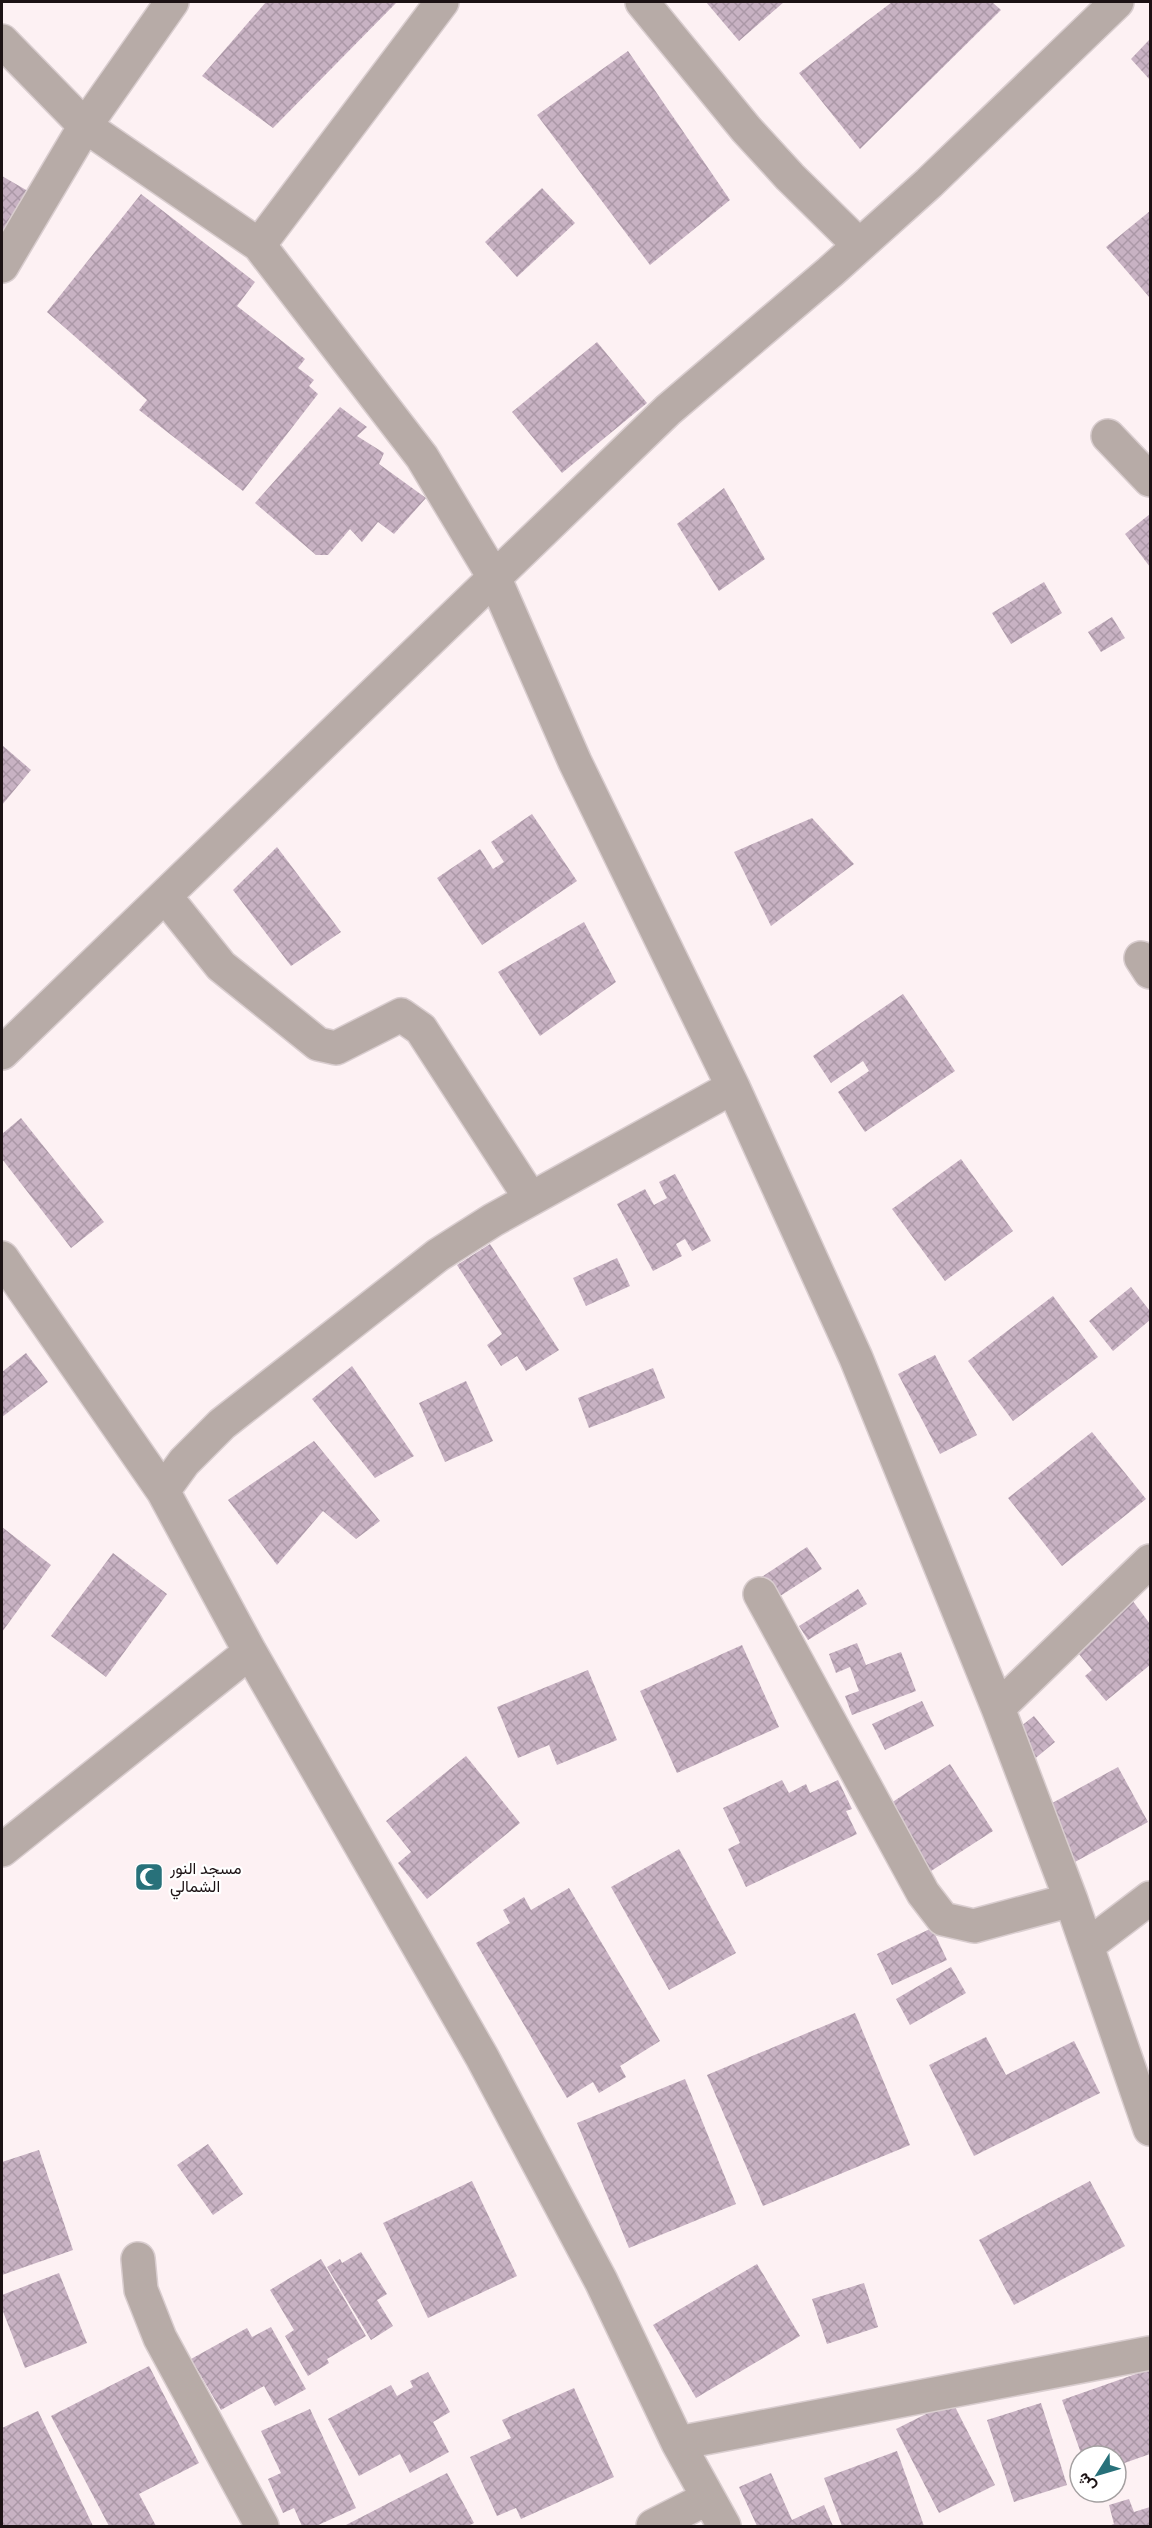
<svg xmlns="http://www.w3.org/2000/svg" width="1152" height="2528" viewBox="0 0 1152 2528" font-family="'IBM Plex Serif',Vazirmatn,serif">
<defs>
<pattern id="building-cross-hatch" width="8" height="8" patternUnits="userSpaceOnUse" patternTransform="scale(1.5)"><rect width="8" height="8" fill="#c8b2c3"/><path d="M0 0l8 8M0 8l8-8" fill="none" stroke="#ab98a7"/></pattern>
</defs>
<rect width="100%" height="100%" fill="#fdf1f3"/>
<path fill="url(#building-cross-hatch)" d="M266,2H394L396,3L273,128L202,76Z
M706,2H784L739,41Z
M892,2H992L1001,10L860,149L799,73Z
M1150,39V80L1131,59Z
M628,51L730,200L650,265L537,115Z
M2,176L33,194L2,247Z
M542,188L575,223L517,277L485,242Z
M141,194L255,282L237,306L305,359L298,368L314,380L309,386L318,394L243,491L139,410L147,400L47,312Z
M1150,211V298L1106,247Z
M597,342L647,403L562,473L512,412Z
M340,407L367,427L357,436L384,453L379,464L426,498L394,534L378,522L362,542L350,529L328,555H316L255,503Z
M724,488L765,559L719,591L677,524Z
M1150,514V567L1125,534Z
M1044,582L1062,613L1011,644L992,613Z
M1112,617L1125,638L1101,652L1088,632Z
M2,745L31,770L2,805Z
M532,814L577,881L482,945L437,878L480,849L493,869L504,862L491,842Z
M812,818L854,864L771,926L734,852Z
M277,847L341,932L291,966L233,890Z
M584,922L616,982L540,1036L498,972Z
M903,994L955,1071L865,1132L838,1092L869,1071L863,1061L831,1083L813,1056Z
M21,1118L104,1222L71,1248L2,1159V1134Z
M961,1159L1013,1231L945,1281L892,1209Z
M675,1174L711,1241L692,1251L685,1239L676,1244L682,1256L653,1271L617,1204L645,1189L654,1205L667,1198L659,1182Z
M490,1244L559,1350L526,1371L517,1356L501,1366L487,1345L502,1334L457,1265Z
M617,1258L630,1286L586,1306L573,1278Z
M1131,1287L1150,1311V1320L1113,1351L1089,1321Z
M1053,1296L1098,1357L1013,1421L968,1361Z
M26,1353L48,1382L2,1417V1372Z
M935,1355L977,1435L940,1454L898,1374Z
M352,1366L414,1456L375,1478L312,1399Z
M653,1368L665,1398L589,1428L578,1398Z
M466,1381L493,1441L445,1462L419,1403Z
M1092,1432L1146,1499L1062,1566L1008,1498Z
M314,1441L380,1521L356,1539L323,1511L277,1565L228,1500Z
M2,1527L51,1565L2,1632Z
M807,1547L822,1569L774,1600L760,1578Z
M113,1553L167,1594L106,1677L51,1636Z
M858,1589L867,1604L808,1640L799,1626Z
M1132,1600L1150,1624V1665L1106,1701L1085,1676L1092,1670L1074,1648Z
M857,1643L866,1665L901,1652L916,1691L852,1715L845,1696L859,1691L850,1667L836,1673L829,1654Z
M742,1645L779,1727L677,1773L640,1691Z
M588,1670L617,1740L557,1765L549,1745L518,1758L497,1707Z
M922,1701L934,1726L885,1750L872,1724Z
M1034,1716L1055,1742L1032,1761L1011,1734Z
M466,1756L520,1823L427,1899L398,1863L411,1852L386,1821Z
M950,1764L993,1831L928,1873L885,1807Z
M1118,1767L1148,1822L1075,1862L1045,1807Z
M782,1780L789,1793L806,1784L810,1793L838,1780L852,1809L846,1811L857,1834L746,1887L728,1849L740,1843L723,1808Z
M679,1849L736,1953L669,1990L611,1887Z
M569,1888L660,2041L620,2066L626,2077L599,2093L593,2082L567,2098L476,1943L510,1923L503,1910L524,1897L531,1910Z
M932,1928L947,1960L892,1985L877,1954Z
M951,1967L966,1993L910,2025L896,1999Z
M855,2013L910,2145L763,2206L707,2075Z
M986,2037L1006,2075L1074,2041L1100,2093L974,2156L929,2065Z
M685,2079L736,2204L629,2248L577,2123Z
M208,2144L243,2194L213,2215L177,2165Z
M39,2150L73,2250L2,2275V2162Z
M472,2181L517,2276L428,2318L383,2223Z
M1090,2181L1125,2246L1014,2305L979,2240Z
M361,2252L387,2294L377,2300L393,2326L371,2340L327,2267L340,2259L342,2263Z
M321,2259L366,2336L327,2359L329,2363L308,2376L285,2336L294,2330L270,2290Z
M757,2264L800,2336L696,2398L653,2325Z
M59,2273L87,2343L25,2368L2,2309V2295Z
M864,2283L878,2327L827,2344L812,2299Z
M271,2327L306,2389L275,2406L264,2386L221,2410L191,2359L247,2328L252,2337Z
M149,2366L199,2463L139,2494L156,2526H109L51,2416Z
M1150,2369V2454L1116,2466V2456H1082L1062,2400Z
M428,2372L450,2412L433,2422L449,2452L410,2473L400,2454L359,2476L328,2419L391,2385L397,2396L413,2387L410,2381Z
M574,2388L614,2477L521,2519L516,2508L497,2516L470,2457L511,2438L502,2420Z
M952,2401L995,2485L939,2513L896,2429Z
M1041,2403L1067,2485L1014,2502L987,2420Z
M310,2409L356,2508L316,2526H302L294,2508L283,2513L268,2479L281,2473L261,2431Z
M38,2411L93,2526H2V2428Z
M897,2451L924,2526H842L824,2478Z
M447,2473L474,2523L468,2526H344Z
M771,2473L792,2520L824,2505L833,2526H757L739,2487Z
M1129,2499L1134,2512L1150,2507V2526H1109L1114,2524L1109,2505Z"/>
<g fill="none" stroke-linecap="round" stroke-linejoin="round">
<g stroke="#d9cdcf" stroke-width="36">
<path id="minor" d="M642,2L746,129L790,177L859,245
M2,41L85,126L259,245L422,457L494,577L575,762L733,1087L856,1358L998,1708L1071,1900L1150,2129
M259,245L442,2
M2,266L85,126L172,2
M1108,436L1150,480
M165,896L221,966L318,1044L336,1048L401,1015L421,1029L531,1199
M1141,958L1150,972
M2,1053L668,410L830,272L929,183L1117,2
M2,1258L163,1491L250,1652L482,2057L601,2281L678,2443L724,2526
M163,1491L184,1462L222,1424L438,1255L493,1220L733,1087
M760,1594L923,1893L943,1919L974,1926L1071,1900
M998,1708L1150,1561
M2,1850L250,1652
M1087,1946L1150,1898
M138,2259L141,2290L160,2338L262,2526
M678,2443L1150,2353
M653,2526L708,2498"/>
</g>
<use href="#minor" stroke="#b7aba7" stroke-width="33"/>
</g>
<defs>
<g id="mosque-square" transform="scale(1.5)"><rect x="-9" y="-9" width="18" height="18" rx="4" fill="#28717a" stroke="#fff"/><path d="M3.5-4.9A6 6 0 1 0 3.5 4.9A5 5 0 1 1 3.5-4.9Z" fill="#fff"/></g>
</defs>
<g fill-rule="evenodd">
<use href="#mosque-square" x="149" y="1877"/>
</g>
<g text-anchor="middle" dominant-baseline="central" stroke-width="4.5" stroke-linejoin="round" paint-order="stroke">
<g font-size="16" fill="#1c1214" stroke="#fff" text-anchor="start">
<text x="170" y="1868">مسجد النور<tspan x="170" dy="18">الشمالي</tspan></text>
</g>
</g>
<rect width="1152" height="2528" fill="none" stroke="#1c1214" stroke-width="6"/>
<g transform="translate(1098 2474) rotate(233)"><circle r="28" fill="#ffffff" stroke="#a4a0a1" stroke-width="1.5"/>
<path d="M0-4.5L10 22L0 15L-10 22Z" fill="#28717a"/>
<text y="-9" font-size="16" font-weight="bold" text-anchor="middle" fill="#1c1214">ش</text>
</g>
</svg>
